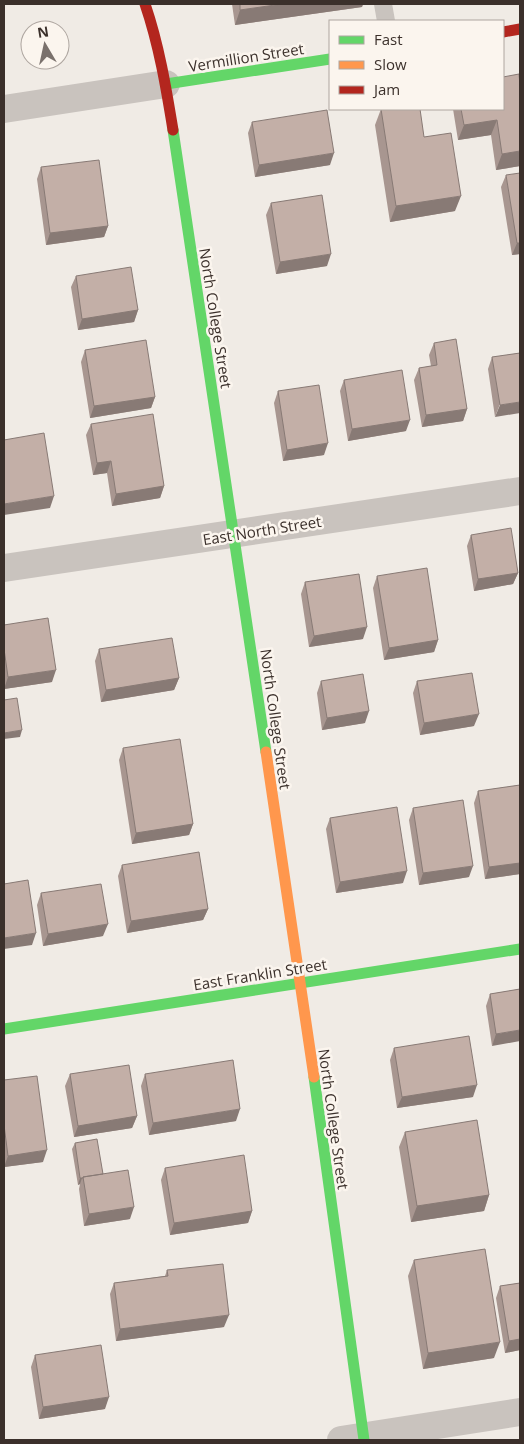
<svg xmlns="http://www.w3.org/2000/svg" width="524" height="1444" viewBox="0 0 524 1444" font-family="'Open Sans',sans-serif">
<rect width="100%" height="100%" fill="#f0ebe5"/>
<g fill="none" stroke-linecap="round" stroke-linejoin="round">
<path stroke="#c9c3be" stroke-width="18" d="M383,4L386,21"/>
<path stroke="#c9c3be" stroke-width="28" d="M4,109L166,84
M4,568L520,491
M341,1440L520,1412"/>
<path stroke="#63d668" stroke-width="11" d="M166,84L330,59
M173,130L266,752
M4,1029L520,949
M314,1077L364,1440"/>
<path stroke="#ff974d" stroke-width="11" d="M266,752L314,1077"/>
<path stroke="#b3261e" stroke-width="11" d="M145,4C159,45 166,87 173,130
M503,32L520,29"/>
</g>
<path fill="#a89690" d="M232,4H363L362,7L235,25Z
M381,109L424,137L455,211L390,222L375,125Z
M453,109H503L520,166L496,170L491,135L458,140Z
M252,122L330,165L255,177L248,133Z
M41,167L108,226L104,237L46,245L37,179Z
M506,175L520,254L512,255L501,187Z
M271,203L327,266L276,274L266,215Z
M76,276L138,310L134,322L78,330L71,287Z
M434,343L467,409L463,421L422,427L414,380L419,368L431,366L429,355Z
M85,350L155,397L151,408L90,418L81,362Z
M520,353L495,417L488,369L492,357Z
M344,380L406,431L348,441L340,391Z
M278,391L324,455L283,461L274,403Z
M91,424L164,486L160,498L112,506L107,473L93,475L86,435Z
M471,535L518,573L513,584L474,591L467,546Z
M377,576L438,640L434,652L384,660L373,588Z
M305,582L363,639L309,647L301,594Z
M4,625L52,682L4,689Z
M99,649L179,678L174,690L101,702L95,661Z
M321,681L365,723L322,730L317,693Z
M417,681L474,726L420,735L413,693Z
M123,748L193,824L189,835L132,844L119,760Z
M520,785V874L485,879L474,803L478,791Z
M413,808L469,877L419,885L409,820Z
M330,818L403,883L336,893L326,829Z
M122,865L208,909L203,920L127,933L118,876Z
M41,893L103,936L43,946L37,905Z
M520,989L492,1046L486,1006L490,994Z
M394,1048L473,1097L397,1108L390,1060Z
M70,1074L137,1116L132,1128L74,1137L65,1086Z
M145,1074L236,1121L149,1135L141,1086Z
M4,1080L43,1162L4,1167Z
M405,1132L489,1195L484,1211L411,1222L399,1147Z
M75,1143L103,1174L130,1219L84,1226L79,1189L80,1184L78,1185L72,1149Z
M165,1168L252,1211L248,1223L170,1235L161,1180Z
M414,1260L494,1358L423,1369L408,1276Z
M167,1270L224,1327L116,1341L110,1294L114,1283L165,1276Z
M520,1283V1350L505,1353L496,1298L500,1286Z
M35,1355L105,1409L39,1419L31,1367Z"/>
<path fill="#887a75" d="M282,4H363L362,7L235,25L240,10Z
M497,120L491,135L458,140L464,125Z
M520,151V166L496,170L502,154Z
M334,153L330,165L255,177L259,165Z
M461,196L455,211L390,222L396,206Z
M108,226L104,237L46,245L50,233Z
M517,243H520V254L512,255Z
M331,254L327,266L276,274L280,262Z
M138,310L134,322L78,330L82,319Z
M155,397L151,408L90,418L94,406Z
M520,402V413L495,417L500,405Z
M467,409L463,421L422,427L426,415Z
M410,420L406,431L348,441L352,429Z
M328,443L324,455L283,461L287,450Z
M111,461L107,473L93,475L97,463Z
M164,486L160,498L112,506L116,494Z
M54,496L50,508L4,515V504Z
M518,573L513,584L474,591L478,579Z
M367,627L363,639L309,647L314,636Z
M438,640L434,652L384,660L389,648Z
M56,670L52,682L4,689L8,677Z
M179,678L174,690L101,702L106,690Z
M369,711L365,723L322,730L327,718Z
M479,714L474,726L420,735L424,723Z
M22,730L20,737L4,739V733Z
M193,824L189,835L132,844L136,833Z
M520,863V874L485,879L489,867Z
M473,866L469,877L419,885L423,873Z
M407,871L403,883L336,893L340,882Z
M208,909L203,920L127,933L131,921Z
M108,924L103,936L43,946L48,934Z
M36,933L32,945L4,949V938Z
M520,1030V1041L492,1046L496,1034Z
M477,1085L473,1097L397,1108L402,1097Z
M240,1109L236,1121L149,1135L153,1123Z
M137,1116L132,1128L74,1137L78,1126Z
M47,1150L43,1162L4,1167L8,1156Z
M80,1178H82L80,1184L78,1185Z
M489,1195L484,1211L411,1222L417,1206Z
M134,1207L130,1219L84,1226L89,1214Z
M252,1211L248,1223L170,1235L174,1223Z
M229,1315L224,1327L116,1341L120,1329Z
M520,1339V1350L505,1353L509,1341Z
M500,1342L494,1358L423,1369L428,1353Z
M109,1397L105,1409L39,1419L43,1407Z"/>
<path fill="#c3afa7" stroke="#887a75" d="M240,4H282L240,10Z
M519,74L520,86V151L502,154L497,120L464,125L461,109H503V77Z
M381,109H420L424,137L451,133L461,196L396,206Z
M327,110L334,153L259,165L252,122Z
M99,160L108,226L50,233L41,167Z
M520,173V243H517L506,175Z
M322,195L331,254L280,262L271,203Z
M131,267L138,310L82,319L76,276Z
M456,339L467,409L426,415L419,368L437,365L434,343Z
M146,340L155,397L94,406L85,350Z
M520,353V402L500,405L492,357Z
M402,370L410,420L352,429L344,380Z
M319,385L328,443L287,450L278,391Z
M153,414L164,486L116,494L111,461L97,463L91,424Z
M44,433L54,496L4,504V440Z
M511,528L518,573L478,579L471,535Z
M427,568L438,640L389,648L377,576Z
M359,574L367,627L314,636L305,582Z
M48,618L56,670L8,677L4,649V625Z
M172,638L179,678L106,690L99,649Z
M472,673L479,714L424,723L417,681Z
M363,674L369,711L327,718L321,681Z
M17,698L22,730L4,733V700Z
M180,739L193,824L136,833L123,748Z
M520,785V863L489,867L478,791Z
M463,800L473,866L423,873L413,808Z
M397,807L407,871L340,882L330,818Z
M199,852L208,909L131,921L122,865Z
M28,880L36,933L4,938V884Z
M101,884L108,924L48,934L41,893Z
M520,989V1030L496,1034L490,994Z
M469,1036L477,1085L402,1097L394,1048Z
M233,1060L240,1109L153,1123L145,1074Z
M129,1065L137,1116L78,1126L70,1074Z
M37,1076L47,1150L8,1156L4,1125V1080Z
M477,1120L489,1195L417,1206L405,1132Z
M97,1139L103,1174L83,1177V1178H80L75,1143Z
M244,1155L252,1211L174,1223L165,1168Z
M128,1170L134,1207L89,1214L83,1177Z
M485,1249L500,1342L428,1353L414,1260Z
M223,1264L229,1315L120,1329L114,1283L168,1276L167,1270Z
M520,1283V1339L509,1341L500,1286Z
M101,1345L109,1397L43,1407L35,1355Z"/>
<g text-anchor="middle" dominant-baseline="central" stroke-width="5" stroke-linejoin="round" paint-order="stroke">
<g font-size="15" fill="#3b302b" stroke="#fbf5ee">
<text transform="translate(246 57) rotate(-9)">Vermillion Street</text>
<text transform="translate(216 318) rotate(81)">North College Street</text>
<text transform="translate(262 530) rotate(-9)">East North Street</text>
<text transform="translate(276 719) rotate(82)">North College Street</text>
<text transform="translate(260 974) rotate(-9)">East Franklin Street</text>
<text transform="translate(334 1119) rotate(82)">North College Street</text>
</g>
</g>
<rect width="524" height="1444" fill="none" stroke="#3b302b" stroke-width="10"/>
<rect x="329" y="20" width="175" height="90" fill="#fbf5ee" stroke="#aea6a0"/>
<rect x="339" y="36" width="25" height="8" fill="#63d668" stroke="#aea6a0"/>
<text x="374" y="45" font-size="15" fill="#3b302b">Fast</text>
<rect x="339" y="61" width="25" height="8" fill="#ff974d" stroke="#aea6a0"/>
<text x="374" y="70" font-size="15" fill="#3b302b">Slow</text>
<rect x="339" y="86" width="25" height="8" fill="#b3261e" stroke="#aea6a0"/>
<text x="374" y="95" font-size="15" fill="#3b302b">Jam</text>
<g transform="translate(45 45) rotate(351)"><circle r="24" fill="#fbf5ee" stroke="#aea6a0"/>
<path d="M0-4L9 19L0 12L-9 19Z" fill="#7a716c"/>
<text y="-8" font-size="14" font-weight="bold" text-anchor="middle" fill="#3b302b">N</text>
</g>
</svg>
